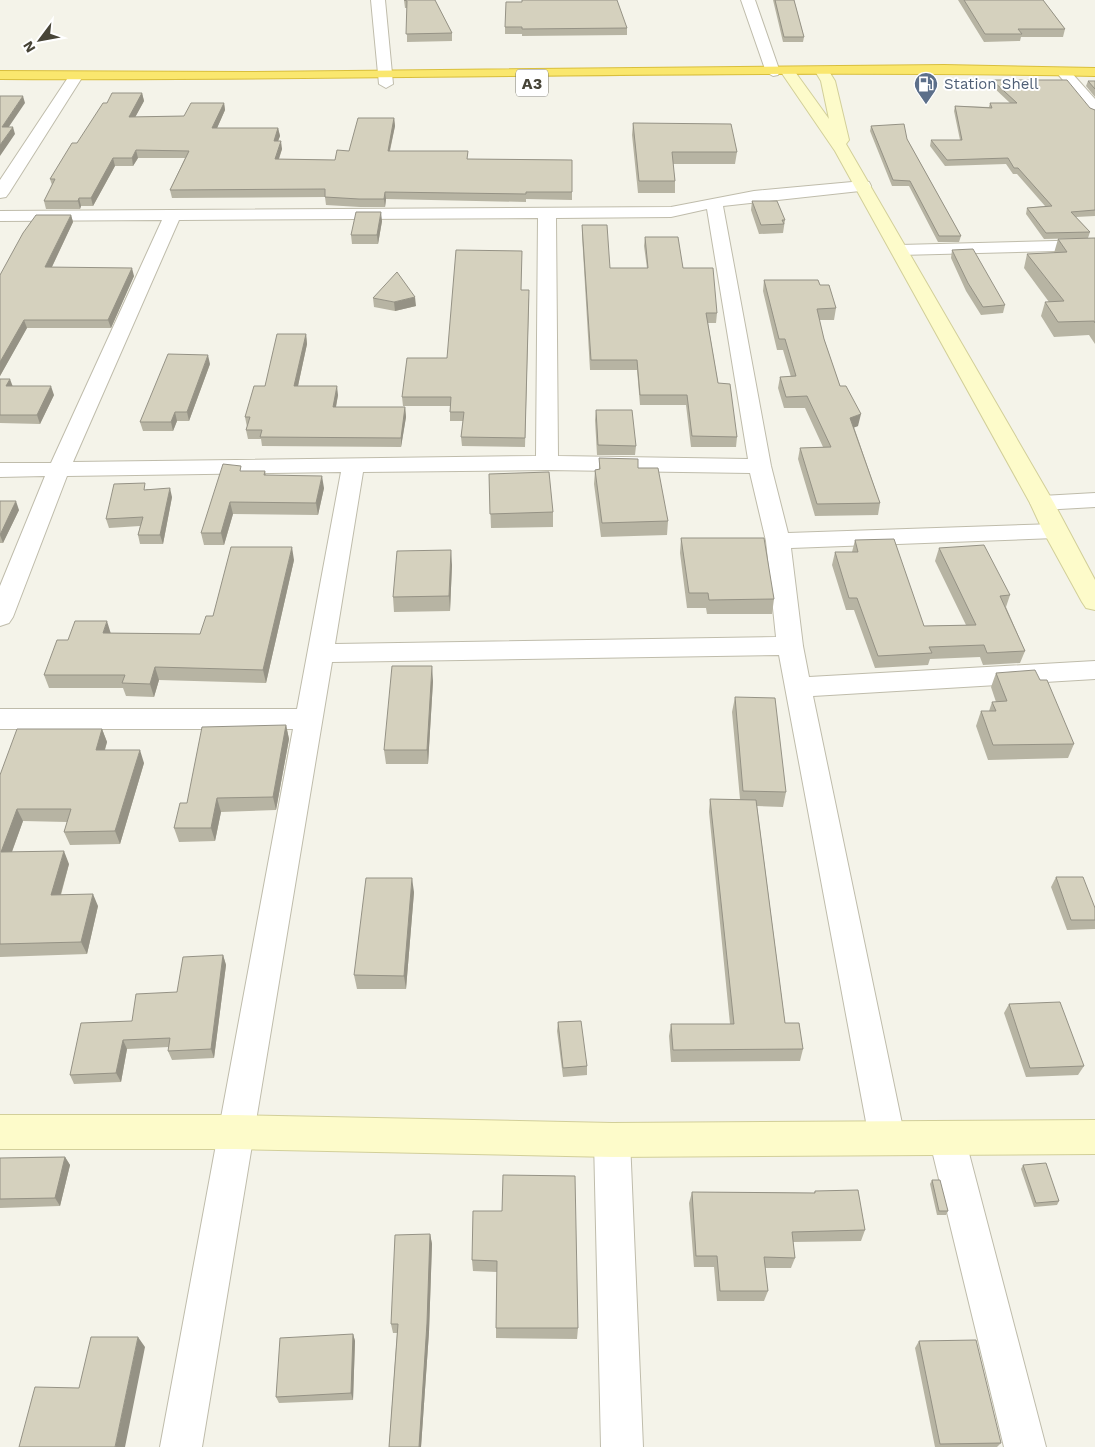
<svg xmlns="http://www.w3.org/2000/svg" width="1095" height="1447" viewBox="0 0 1095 1447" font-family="'Work Sans',sans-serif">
<rect width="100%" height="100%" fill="#f4f3e9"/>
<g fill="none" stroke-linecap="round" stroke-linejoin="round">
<g stroke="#bfbcab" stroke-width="2">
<path id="street" d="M371,0H385L393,84L386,88L379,84Z
M741,0H755L780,72L778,75L773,76L766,72Z
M1064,69L1069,70L1095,99V114L1090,112L1057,73Z
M76,72L83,76L9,193L6,197L0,198V180L71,73Z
M863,181L869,182L871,186L869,190L723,206L771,466L788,533L1055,524L1063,526L1067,531L1063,536L1055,538L791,548L803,646L809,677L1095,661V679L813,696L905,1138L900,1150L887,1155L874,1150L869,1138L779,655L332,662L202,1447H160L293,729H0V709H297L341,472L67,476L13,617L9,623L0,626V586L45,476L0,477V463H51L162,220L0,221V211L671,207L754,191ZM707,209L748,459L558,456L556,218L671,217ZM538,218L536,456L73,462L179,220ZM547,470L750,473L766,541L776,637L335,644L363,472Z
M1095,240V250L900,255L894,254L891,250L894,246L900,245Z
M1095,493V507L1042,510L1034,508L1030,503L1034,498L1042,496Z
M947,1121L960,1126L965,1138L1046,1447H1004L929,1138L934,1126Z
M612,1123L625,1128L630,1140L643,1447H601L594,1140L599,1128Z"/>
</g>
<g stroke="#d2cf99" stroke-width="2">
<path id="secondary" d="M822,67L827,68L835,81L849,140L846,144L1054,503L1095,580V610L1086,608L1082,602L1043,531L1030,503L835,151L781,72L788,68L793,69L829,119L821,81L815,71Z
M0,1115H236L612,1123L1095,1120V1154L612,1157L236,1149H0Z"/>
</g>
<g stroke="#d9bf3d" stroke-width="2">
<path id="highway" d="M944,65L1095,68V76C730,69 365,81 0,79V71L244,72Z"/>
</g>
<use href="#street" fill="#fff" fill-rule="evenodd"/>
<use href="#secondary" fill="#fdfbca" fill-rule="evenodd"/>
<use href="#highway" fill="#fae76e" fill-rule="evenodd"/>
</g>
<path fill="#b7b4a3" d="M404,0H435L452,33V41L407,42V8H405Z
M773,0H794L804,37L803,42H783Z
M958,0H1043L1065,29L1063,37H1021L1020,41L984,42Z
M505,27L627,28V35L522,36V34H505Z
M992,80L1090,108L1095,110V216L1076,217L1090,232L1088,238L1044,239L1026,214L1027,208L1045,206L1017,174H1013L1006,164L945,166L930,146L931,140H960L954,111L955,106L989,107L990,103H1010L991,85Z
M1088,81H1095V97L1086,86Z
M142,93L144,101L135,117L184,116L224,103L225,110L217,128H278L280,136L278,141L282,149L279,159L335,160L349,151L394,118L395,126L390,151L468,159L572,160V200L526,199V202L386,199L385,207H360L326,205L325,197L172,198L170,190L185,158H138L133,166H115L93,206H81L80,209H46L44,201L52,185L50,179L107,103Z
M633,123L737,152L735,164H673L675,181V193H638L632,135Z
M871,126L907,139L961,236L959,242H938L909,186H892L870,131Z
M752,201L785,220L783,233L759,234L751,210Z
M71,215L73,222L52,267L134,276L111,328H27L0,376V275Z
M382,221L378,244H352L351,235Z
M582,225L610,268H647L644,246L645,237L683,268L717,313L716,323H708L718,383L737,437L736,447H691L686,405H640L637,370H590L582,235Z
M1095,238V344L1089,335L1054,337L1041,316L1045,302H1049L1024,268L1027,254L1054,253L1058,239Z
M952,250L1005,305L1003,313L981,315L966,291L951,258Z
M764,280L820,285L836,308L834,320H819L824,339L840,386L858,426L854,427L880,503L878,515L815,516L798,459L800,448L823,447L805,408H784L778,388L780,377H791L783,350H777L763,291Z
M522,290L529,299L525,447L462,446L461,437L463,421H450V406H403L402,397L447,358Z
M373,298L416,306L395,311L374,307Z
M306,334L307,344L298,386L338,395L336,407H405L406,417L401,447L262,446L261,439H248L246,430L247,427L245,417L265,386Z
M210,364L189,421H177L173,431H143L140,422Z
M0,379L12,386L54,395L40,424L0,423Z
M596,410L636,446L635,455H597L595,420Z
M599,458L638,468L668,521L667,535L601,537L594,484L595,470L599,469Z
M242,471H265L266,475L324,488L318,515L233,514L224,545H204L201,533Z
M489,474L553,512V527L491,528Z
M147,489L172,497L163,544H140L138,535L140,526L109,528L106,519Z
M0,501L19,510L3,543H0Z
M681,538L774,599L772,614H707L706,608H687L680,553Z
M855,540L924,626L966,625L935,561L939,548L1010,595L1006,607L1025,651L1020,663L983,665L980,657L930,659L928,665L875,668L854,610H846L832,565L835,552H852Z
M294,560L266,683L159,680L154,697L126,696L123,688H49L44,675L68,640L111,633L200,634L213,616Z
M452,565L450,611L394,612L393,597Z
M996,673L1040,680L1074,744L1068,758L988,760L976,726L981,711H989L992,702H996L991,687Z
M433,681L428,764H386L384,750Z
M735,697L786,792L783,807L757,806L785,1023L803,1049L800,1061L671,1062L669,1036L671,1024H730L709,812L710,799H740L732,712Z
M286,725L289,739L276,810L221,812L215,841L179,842L174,828L187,803Z
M102,729L107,742L105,750L144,763L120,844L70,845L64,832L67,822L23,821L12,852L69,864L61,895L98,906L87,954L0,957V775Z
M1056,877L1095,908V929L1067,930L1051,887Z
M414,892L406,989H357L354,975Z
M223,955L226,965L214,1058L172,1060L168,1051L169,1047L127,1049L121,1082L74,1084L70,1075L132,1021L177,992Z
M1009,1004L1084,1066L1078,1075L1026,1077L1004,1013Z
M558,1022L587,1066V1075L563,1077L557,1031Z
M65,1157L70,1165L60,1206L0,1208V1158Z
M1023,1165L1059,1201L1057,1205L1034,1207L1021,1169Z
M932,1180L948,1211L946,1215H937L930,1184Z
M815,1191L865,1230L861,1241L793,1242L795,1258L791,1268H765L768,1291L764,1301H717L714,1267H694L689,1203L692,1192L814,1193Z
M502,1211L578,1328L577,1339L496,1338V1328L497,1272L473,1271L472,1260Z
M430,1234L432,1244L429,1332L421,1447H389L397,1333H393L391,1324Z
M353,1334L355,1341L353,1400L279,1403L276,1397Z
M919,1341L1001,1443L997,1447H935L915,1348Z"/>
<path fill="#959285" d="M142,93L144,101L131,125L129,117Z
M23,96L25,103L4,134L2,127Z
M224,103L225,110L214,135L212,128Z
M394,118L395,126L388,158V151Z
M13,127L15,134L0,156V145Z
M278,128L280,136L275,149L274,141Z
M281,141L282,149L276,167L275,159Z
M136,150L138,158L133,166L132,158Z
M113,158L115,166L93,206L91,198Z
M385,192L386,199L385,207L384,199Z
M79,198L81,206L80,209L78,201Z
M381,212L382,221L378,244L377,235Z
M71,215L73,222L48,275L45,267Z
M132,268L134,276L111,328L108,320Z
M415,297L416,306L395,311L394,302Z
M24,320L27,328L0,376V362Z
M306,334L307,344L296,395L294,386Z
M208,355L210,364L189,421L187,412Z
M10,379L13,387L6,386Z
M51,386L54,395L40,424L37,415Z
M337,386L338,395L334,417L333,407Z
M405,407L406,417L401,447V438Z
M175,412L177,421L173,431L171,422Z
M861,414L858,426L848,430L850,418Z
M322,476L324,488L318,515L316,503Z
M170,488L172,497L163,544L160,535Z
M16,501L19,510L3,543L0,535Z
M230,502L233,514L224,545L221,533Z
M292,547L294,560L266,683L263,670Z
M451,550L452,565L450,611L449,596Z
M107,621L111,634L103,633Z
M432,666L433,681L428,764L427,750Z
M155,667L159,680L154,697L150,684Z
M286,725L289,739L276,810L273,797Z
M102,729L107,742L101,762L96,750Z
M140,750L144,763L120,844L115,831Z
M217,798L221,812L215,841L211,828Z
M17,809L23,821L7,865L1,852Z
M64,851L69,864L57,907L51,895Z
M412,878L414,892L406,989L404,976Z
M93,894L98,906L87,954L81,942Z
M223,955L226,965L214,1058L211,1049Z
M123,1040L127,1049L121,1082L116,1073Z
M65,1157L70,1165L60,1206L55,1198Z
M430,1234L432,1244L429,1332L421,1447H419Z
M353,1334L355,1341L353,1400L351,1393Z
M138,1337L145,1347L125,1447H115Z"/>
<path fill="#d5d1be" stroke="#959285" d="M404,0H435L452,33L406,34L407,1Z
M522,0H617L627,28L522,29V27H505L506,2H522Z
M775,0H794L804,37H784Z
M964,0H1043L1065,29H1018L1022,34H985Z
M992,80H1067L1090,108L1095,110V210L1071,212L1090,232L1046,233L1027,208L1052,206L1018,168H1014L1008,158L947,160L931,140H962L955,106L992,108L990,103H1017Z
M1088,81H1095V89Z
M112,93H142L129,117L184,116L191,103H224L212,128H278L274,141H281L275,159L335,160L337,150L349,151L358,118H394L388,151H468L467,159L572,160V192H526V194L385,192L384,199H359L325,197V189L170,190L189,151L136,150L132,158H113L91,198H79L78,201H44L55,179H50L72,143H77L103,103H107Z
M0,96H23L2,127H13L0,145Z
M633,123L731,124L737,152H672L675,181H639Z
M904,124L907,139L961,236H939L910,181L893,180L871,126Z
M752,201H777L785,220H782L784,224L761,225Z
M356,212H381L377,235H351Z
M36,215H71L45,267L132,268L108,320H24L0,362V275L23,233Z
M582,225H607L610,268H648L645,237H678L683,268H713L717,313H706L718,383L730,384L737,437L692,436L687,395H640L637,360H591Z
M1095,238V323L1094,321L1058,322L1045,302L1064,301L1027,254L1067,252L1058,239Z
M973,249L1005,305L983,307L968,283L952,250Z
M456,250L522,251L521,290H529L525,438L461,437L464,412H450L451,397H402L407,358H447Z
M397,272L415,297L394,302L373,298Z
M764,280H818L820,285H829L836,308L817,309L824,339L840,386H846L861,414L850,418L880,503L817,504L800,448L831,447L807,396L786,397L780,377L796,376L785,339H779Z
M277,334H306L294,386H337L333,407H405L401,438L260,437L262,430H246L250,417H245L254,386H265Z
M168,354L208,355L187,412H175L171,422H140Z
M0,379H10L6,386H51L37,415H0Z
M596,410H632L636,446L598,445Z
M599,458L638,459V468H658L668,521L602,523L595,470L600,469Z
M223,464L241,466L240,471H265L264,475L322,476L316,503L230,502L221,533H201Z
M549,472L553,512L490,514L489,474Z
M145,483L144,490L170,488L160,535H138L143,517L106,519L114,484Z
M0,501H16L0,535Z
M681,538H764L774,599L709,600L708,593H689Z
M894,539L924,626L976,625L939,548L984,545L1010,595L1000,596L1025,651L987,653L984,645L929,647L932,653L878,656L857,598H849L835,552H858L855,540Z
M231,547H292L263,670L155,667L150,684L122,683L125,675H44L57,640H68L75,621H107L103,633L200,634L206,616H213Z
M451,550L449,596L393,597L397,551Z
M392,666H432L427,750H384Z
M1035,670L1040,680H1047L1074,744L993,745L981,711H996L992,702L1007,701L996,673Z
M735,697L775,698L786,792L743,791Z
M286,725L273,797L217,798L211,828H174L180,803H187L202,727Z
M17,729H102L96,750H140L115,831L64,832L71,809H17L1,852L64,851L51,895L93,894L81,942L0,944V775Z
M710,799L756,800L785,1023H799L803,1049L673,1050L671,1024H734Z
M1056,877H1083L1095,908V920H1071Z
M366,878H412L404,976L354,975Z
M223,955L211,1049L168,1051L170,1038L123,1040L116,1073L70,1075L81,1023L132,1021L136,994L177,992L183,957Z
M1060,1002L1084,1066L1030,1068L1009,1004Z
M581,1021L587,1066L563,1068L558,1022Z
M65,1157L55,1198L0,1199V1158Z
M1046,1163L1059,1201L1036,1203L1023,1165Z
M503,1175L575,1176L578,1328H496L497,1261L472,1260L473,1211H502Z
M932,1180H940L948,1211H939Z
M858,1190L865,1230L792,1232L795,1258L764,1257L768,1291H720L717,1256H696L692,1192L815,1193V1191Z
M430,1234L427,1323L419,1447H389L398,1324H391L395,1235Z
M353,1334L351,1393L276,1397L280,1338Z
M91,1337H138L115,1447H19L35,1387L79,1388Z
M976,1340L1001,1443L940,1444L919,1341Z"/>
<defs>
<g id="fuel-pin" transform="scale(1.25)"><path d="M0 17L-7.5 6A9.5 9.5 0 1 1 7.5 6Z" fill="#5c6f8a" stroke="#fff"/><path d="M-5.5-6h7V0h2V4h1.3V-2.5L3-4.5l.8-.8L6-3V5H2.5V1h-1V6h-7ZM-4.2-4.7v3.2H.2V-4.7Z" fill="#fff"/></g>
</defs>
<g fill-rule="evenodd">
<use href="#fuel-pin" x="926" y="84"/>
</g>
<g text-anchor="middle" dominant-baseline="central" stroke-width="4" stroke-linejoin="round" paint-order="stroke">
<g font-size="15" fill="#4e5e75" stroke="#fff" text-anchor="start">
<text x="944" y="84">Station Shell</text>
</g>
<rect fill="#fff" stroke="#7e7c73" stroke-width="1" x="516" y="69.5" width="32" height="27" rx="4"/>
<g font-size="16" font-weight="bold" fill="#474437">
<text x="532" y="83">A3</text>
</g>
</g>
<g transform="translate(40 40) rotate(238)" stroke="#ffffff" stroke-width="4" paint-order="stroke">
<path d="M0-4L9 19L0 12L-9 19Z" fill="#474437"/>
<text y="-8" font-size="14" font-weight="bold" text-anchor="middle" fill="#474437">N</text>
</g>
</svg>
